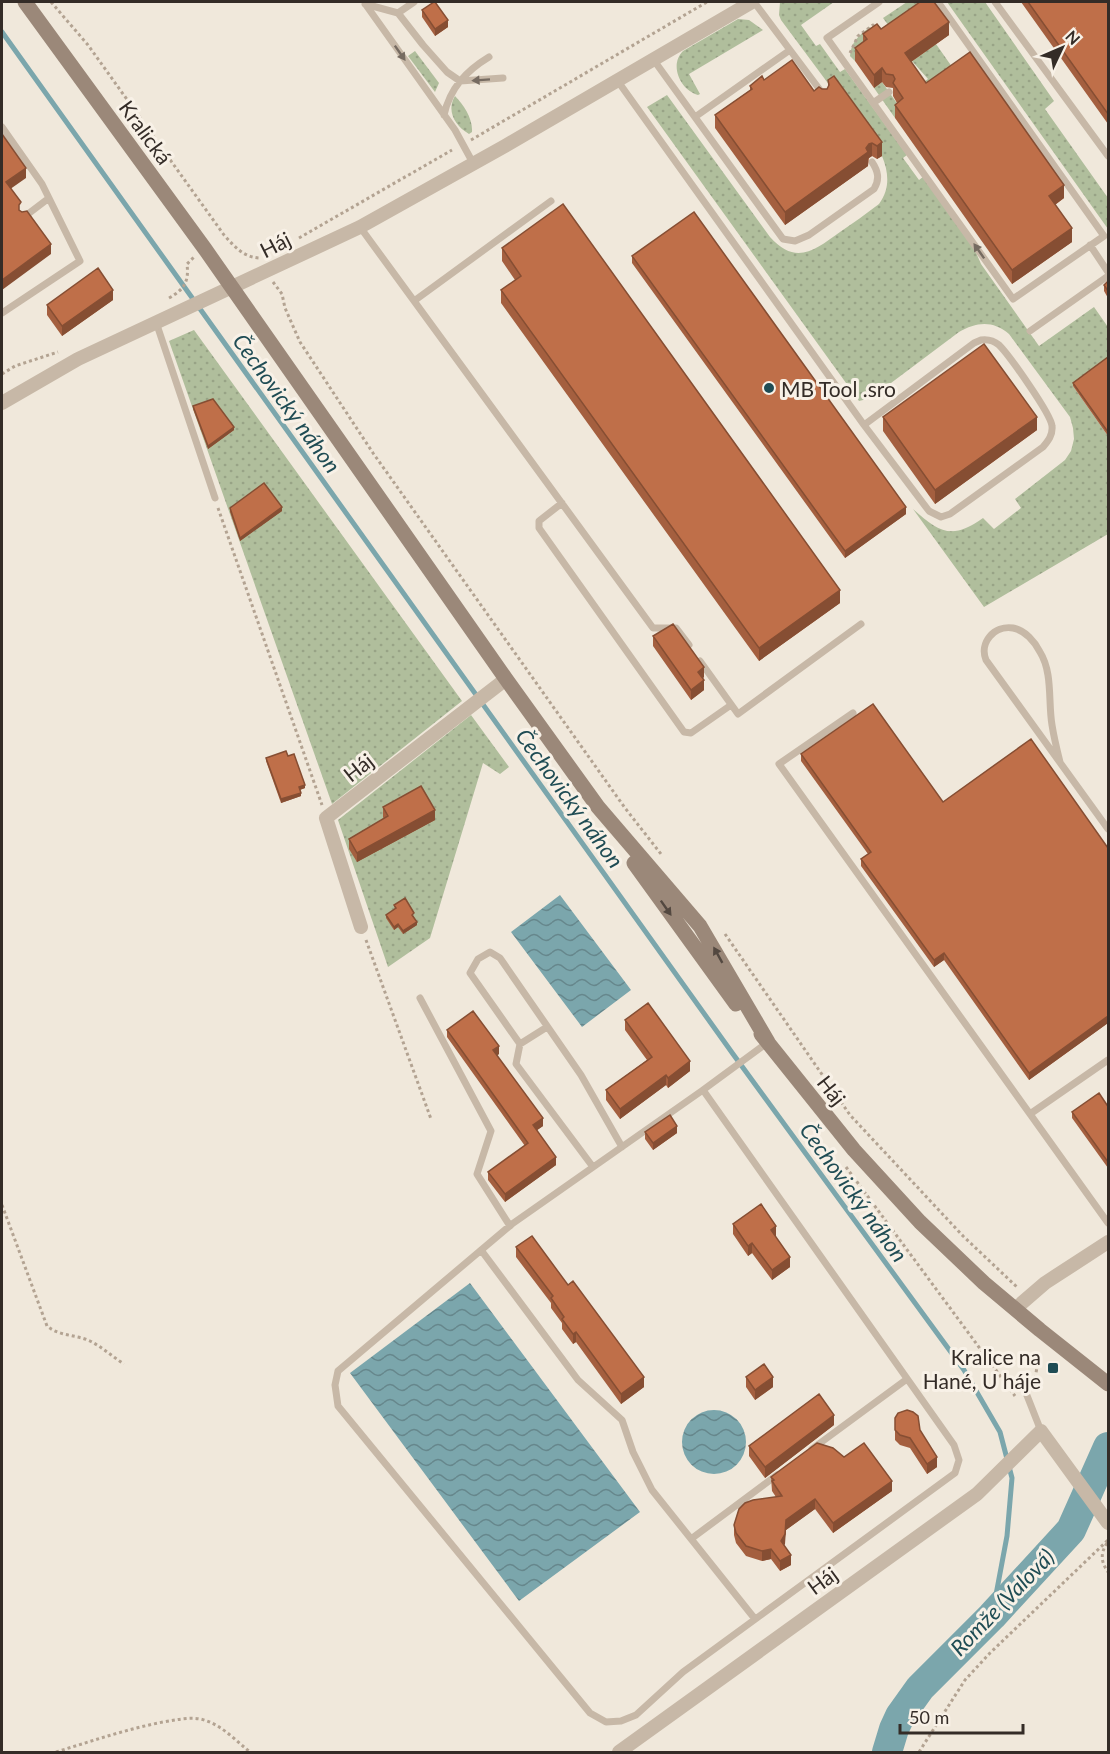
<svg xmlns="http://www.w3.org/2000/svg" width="1110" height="1754" viewBox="0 0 1110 1754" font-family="Lato,sans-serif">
<defs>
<pattern id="grass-dots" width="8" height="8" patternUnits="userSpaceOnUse" patternTransform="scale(1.5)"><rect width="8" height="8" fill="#b0be9c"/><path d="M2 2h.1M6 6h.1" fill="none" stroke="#98a386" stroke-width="1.8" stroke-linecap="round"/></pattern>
<pattern id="water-waves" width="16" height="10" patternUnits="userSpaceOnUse" patternTransform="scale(1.5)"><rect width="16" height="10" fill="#7ba6ac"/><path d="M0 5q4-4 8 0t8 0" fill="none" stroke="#66878c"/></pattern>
</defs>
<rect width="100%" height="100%" fill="#f0e8db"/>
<path fill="url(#grass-dots)" d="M780,2H834L801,25L816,46L820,44L840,72L845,69L907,155L903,158L919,180L923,177L974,248L981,264L1039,346L1094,307L1108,327V360L1073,386L1108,436V534L984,607L913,509C940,533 952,540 983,518L994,529L1021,508L1015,499L1065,460L1071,451L1074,439L1073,428L1070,417L1009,334C993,320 976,322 959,332L871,398L859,401L647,107L667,95L770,237C796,266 815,250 840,232C853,223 866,214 879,204C890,189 889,173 882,156L781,20L779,15Z
M907,2H925L894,33L883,18Z
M947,2H985L1054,101L1045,109L1108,198V229Z
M738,19L749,20L763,30L689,74L700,94L698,95C680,90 669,65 683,51Z
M870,27L877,37L867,53L855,61L850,56C851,42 859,35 870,27Z
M936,44L957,74L919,85L928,79L912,61Z
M415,51L439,83L435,92L408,56Z
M882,82L903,112L895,118L874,88Z
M455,96C464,105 473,119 472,132L469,134C455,126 446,111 455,96Z
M194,330L462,701L332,804L169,341Z
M471,715L509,767L500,774L483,763L430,938L388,967L338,820Z"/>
<path fill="url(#water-waves)" d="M560,895L631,990L582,1027L511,932Z
M470,1283L640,1512L519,1601L350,1373Z
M682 1442a32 32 0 1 1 64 0a32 32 0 1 1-64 0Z"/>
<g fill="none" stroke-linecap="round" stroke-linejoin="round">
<path stroke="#7ba6ac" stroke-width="5" d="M2,32L733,1054L964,1370L1000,1432L1012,1478L1007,1536L992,1616"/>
<path stroke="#7ba6ac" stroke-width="30" d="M887,1752L894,1729L900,1716L920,1688L992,1616L1071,1530L1108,1447"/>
<path stroke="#b3a392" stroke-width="3" stroke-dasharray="3 3" stroke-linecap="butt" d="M51,2L88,45L224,235C234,246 243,257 259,258
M850,53L858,36L873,25L875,28
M471,140L707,2
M299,238L452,150
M273,282L282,294L285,308L300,342L373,453L625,808L661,854
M169,298C185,289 189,281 187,264L194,257
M2,374L15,366L58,352
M218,508L322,805
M725,934L850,1115L963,1236L1018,1288
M366,940L431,1119
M846,1167L1015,1396
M2,1205L47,1326C60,1337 77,1334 92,1342C103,1348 113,1357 124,1364
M1034,1384L1039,1356
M1107,1543C1100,1554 1101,1562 1108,1572
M56,1752C92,1741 127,1729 163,1722C176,1720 188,1717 200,1719C220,1723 235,1740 250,1752
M919,1752L965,1680L990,1653L1108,1540"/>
<path stroke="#c7b8a7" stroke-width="7" d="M754,2L790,50
M879,2L827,38L1013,299L1104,236L938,2
M995,2L1108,156
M365,4L398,13L423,45L447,72L460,81L503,78
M366,5L455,130L473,163
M398,13L414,2
M653,59L783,239L795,241L809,235L874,189C880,179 878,171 872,162
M617,80L864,425
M873,103L889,92
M444,115C450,88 466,71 489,57
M695,117L790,50L823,94
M2,127L42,184L80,261L2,313
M24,217L49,198
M360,227L653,628H676L689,645
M1090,245L1108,272
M414,301L551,201
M156,322L215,498
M1030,331L1108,276
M981,340C988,339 993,340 999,345C1009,355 1051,414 1052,426C1053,435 1048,441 1043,447L950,514L941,517L929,511L864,425L974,343Z
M562,503L539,521V528L684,732L691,733L731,705
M700,661L738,714L861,624
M853,713L779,764L1030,1114
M1060,762C1057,750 1054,738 1052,725C1048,702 1053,673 1040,652C1035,642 1025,630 1013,628C994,625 979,643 986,660L1108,829
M420,998L491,1131L477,1174L510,1226
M520,1044L547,1027
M1108,1060L1030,1114L1108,1223
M703,1090L512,1224L338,1371L335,1385L338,1406L590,1713L606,1722L621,1721L636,1715L683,1672L955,1473L959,1460L954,1445L703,1090L767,1043
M593,1167L516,1064L520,1044L470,973L478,959L490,952L500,958L581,1075L622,1147
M481,1250L578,1380L622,1420L633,1452L652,1490L755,1619
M1026,1393L1041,1431
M812,1449L907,1379
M691,1539L777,1475"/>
<path stroke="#c7b8a7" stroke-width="14" d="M2,403L78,359L360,227L505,146L752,2
M361,927L326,818L506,679
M1015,1309L1045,1283L1108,1242
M619,1752L977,1494L1041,1431L1108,1523"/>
<path stroke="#9b8879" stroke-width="15" d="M25,2L205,249L506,679L598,807L700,926L768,1042
M634,863L736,1004
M761,1034L854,1150L920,1222L984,1283L1040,1330L1108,1384"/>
</g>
<path fill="#a45f3f" d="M1021,2H1108V124Z
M422,10L448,27L435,36L422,17Z
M881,29L949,35L911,62L926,83L1064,198L1055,205L1072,242L1012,284L895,118V105L897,103L893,96V88L886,87L882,82L874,88L855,61V48L863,42V34Z
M764,80L814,91L827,89L828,87V80L882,142V156L877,159L872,156L869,158L868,166L785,225L715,128V115L750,90V86Z
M502,248L840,603L759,661L501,303V290L515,280L502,261Z
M632,256L906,514L845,558L632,263Z
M1108,281V298L1104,291V285Z
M113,300L62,336L47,315V305Z
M1108,357V436L1073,386V383Z
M193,406L234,430L208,449L193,409Z
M883,417L1037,430L935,504L883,431Z
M230,508L282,511L240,541L230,512Z
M653,636L704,677L703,678L704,690L691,700L653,646Z
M801,754L943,802L1108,848V1023L1029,1080L944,960L934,967L861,866V859L868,854L801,761Z
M288,756L305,788L300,790L301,796L281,803L266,761V758Z
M383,807L435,820L357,862L349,849V839L384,819L383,817Z
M394,905L414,916V917L417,925L403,934L398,927L394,930L386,918V915L395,909Z
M625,1020L690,1071L668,1088L666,1085L620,1119L606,1100V1090L647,1060L625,1030Z
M447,1030L499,1054L497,1055L543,1126L537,1130L556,1165L505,1202L488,1180V1172L525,1146L447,1037Z
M1108,1104V1168L1072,1118V1112Z
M645,1132L677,1133L653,1150L645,1139Z
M733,1224L776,1236H775L790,1267L772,1280L752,1253L748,1256L733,1234Z
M516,1247L568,1285L644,1387L621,1404L576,1342L573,1344L562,1329V1323L551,1308V1303L516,1257Z
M746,1377L773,1387L755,1400L746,1387Z
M895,1418L920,1430L937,1467L927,1474L910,1448L900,1445L895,1440Z
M834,1425L765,1478L749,1456V1446Z
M844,1457L892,1491L833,1533L815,1509L786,1530L784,1545L791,1565L780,1571L771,1559L762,1561L746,1556L736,1543L734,1535V1525L776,1497L772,1491L771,1477Z"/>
<path fill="#864e33" d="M448,20V27L435,36V29Z
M949,22V35L905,66V53Z
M882,68V82L874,88V75Z
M882,142V156L877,159V146Z
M872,143V156L869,158L868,159V166L785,225V212L866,148L869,144Z
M26,168V178L6,192V182Z
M1064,185V198L1049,209V196Z
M1072,228V242L1012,284V270Z
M51,244V254L2,290V280Z
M113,290V300L62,336V326Z
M1037,417V430L935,504V490Z
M234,427V430L208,449V446Z
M282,507V511L240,541V538Z
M906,507V514L845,558V551Z
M840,590V603L759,661V648Z
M704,667V677L698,682V672Z
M704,680V690L691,700V690Z
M305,785V788L299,790V787Z
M301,793V796L281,803V799Z
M435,810V820L357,862V853Z
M417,922V925L403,934V931Z
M398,924V927L394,930V927Z
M944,953V960L934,967V960Z
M1108,1016V1023L1029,1080V1073Z
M499,1046V1054L493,1058V1050Z
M690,1061V1071L668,1088V1078Z
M666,1075V1085L620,1119V1109Z
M543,1118V1126L533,1133V1125Z
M677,1126V1133L653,1150V1143Z
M556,1157V1165L505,1202V1194Z
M776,1226V1236L771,1240V1230Z
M752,1243V1253L748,1256V1246Z
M790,1257V1267L772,1280V1270Z
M576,1332V1342L573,1344V1334Z
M644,1377V1387L621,1404V1394Z
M773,1377V1387L755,1400V1390Z
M834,1415V1425L765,1478V1467Z
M937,1457V1467L927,1474V1464Z
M892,1481V1491L833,1533V1523Z
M815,1499V1509L786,1530L785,1544L781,1551V1541L786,1520Z
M771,1549V1559L762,1561V1551Z
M791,1555V1565L780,1571V1561Z"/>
<path fill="#bf6f49" stroke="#864e33" stroke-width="1.5" d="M434,2H435L448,20L435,29L422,10Z
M920,2H934L949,22L905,53L926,83L970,52L1064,185L1049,196L1072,228L1012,270L895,105L903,98L893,83L895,79L893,75L886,74L882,68L874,75L855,48L867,39L863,34L877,24L881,29Z
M1028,2H1108V114Z
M792,60L814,91L819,87L822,89H827L829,85L828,80L834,76L882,142L877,146L872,143L869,144L866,148L868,152L785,212L715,115L752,89L750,86L762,76L764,80Z
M2,134L26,168L6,182L21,202L19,205V210L22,212L27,211L51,244L2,280Z
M563,204L840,590L759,648L501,290L521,276L502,248Z
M694,212L906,507L845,551L632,256Z
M98,268L113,290L62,326L47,305Z
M1108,281V291L1104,285Z
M984,344L1037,417L935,490L883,417Z
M1108,357V432L1073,383Z
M213,399L234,427L208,446L193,406Z
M264,483L282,507L240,538L230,508Z
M673,624L704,667L698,672L704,680L691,690L653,636Z
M873,704L943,802L1031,739L1108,848V1016L1029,1073L944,953L934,960L861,859L871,852L801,754Z
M286,751L288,756L294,754L305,785L299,787L301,793L281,799L266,758Z
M421,786L435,810L357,853L349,839L388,816L383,807Z
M405,898L414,913L412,915L417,922L403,931L398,924L394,927L386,915L396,908L394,905Z
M648,1003L690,1061L668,1078L666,1075L620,1109L606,1090L652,1057L625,1020Z
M473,1011L499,1046L493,1050L543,1118L533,1125L556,1157L505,1194L488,1172L528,1143L447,1030Z
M1099,1093L1107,1105L1108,1104V1162L1072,1112Z
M670,1115L677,1126L653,1143L645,1132Z
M761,1204L776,1226L771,1230L790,1257L772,1270L752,1243L748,1246L733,1224Z
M532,1236L568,1285L573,1281L644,1377L621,1394L576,1332L573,1334L562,1319L564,1317L551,1298L553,1296L516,1247Z
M764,1364L773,1377L755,1390L746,1377Z
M819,1394L834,1415L765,1467L749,1446Z
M907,1410L913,1412L918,1416L920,1430L937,1457L927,1464L910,1438L900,1435L895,1430V1418L898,1413Z
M817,1443L833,1448L844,1457L864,1443L892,1481L833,1523L815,1499L786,1520L785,1534L781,1541L791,1555L780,1561L771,1549L762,1551L746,1546L736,1533L734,1525L739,1509L745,1503L753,1500L782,1496L772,1481L774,1480L771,1477Z"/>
<defs><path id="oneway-solid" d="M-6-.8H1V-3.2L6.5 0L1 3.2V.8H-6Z" transform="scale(1.5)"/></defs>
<g fill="#766b61">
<use href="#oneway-solid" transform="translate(400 53) rotate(55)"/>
<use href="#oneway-solid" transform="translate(481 80) rotate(176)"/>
<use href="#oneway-solid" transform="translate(979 251) rotate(-125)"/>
</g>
<g fill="#534840">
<use href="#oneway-solid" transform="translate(666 908) rotate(55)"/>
<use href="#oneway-solid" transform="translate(718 955) rotate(-119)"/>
</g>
<g fill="#1f4c54" stroke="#f8f1e7" stroke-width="2">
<circle cx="769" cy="388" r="6"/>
<rect x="1047" y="1362" width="12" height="12" rx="3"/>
</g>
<g text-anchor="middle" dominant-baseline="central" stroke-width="6" stroke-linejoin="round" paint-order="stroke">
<g font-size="21" fill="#342c27" stroke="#f8f1e7">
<text transform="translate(146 132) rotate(54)">Kralická</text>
<text transform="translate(275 244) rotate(-27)">Háj</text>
<text transform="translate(358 767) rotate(-38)">Háj</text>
<text transform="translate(832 1090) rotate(52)">Háj</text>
<text transform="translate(822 1580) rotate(-36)">Háj</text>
</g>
<g font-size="21" fill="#342c27" stroke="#f8f1e7" text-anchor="start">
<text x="781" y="388">MB Tool .sro</text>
<text x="1041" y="1356" text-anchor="end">Kralice na<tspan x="1041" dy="24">Hané, U háje</tspan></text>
</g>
<g font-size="22" font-style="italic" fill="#1f4c54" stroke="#f8f1e7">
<text transform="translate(287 403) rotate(54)">Čechovický náhon</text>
<text transform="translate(570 798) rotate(54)">Čechovický náhon</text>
<text transform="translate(854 1192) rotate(54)">Čechovický náhon</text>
<text transform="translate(1002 1602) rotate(-46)">Romže (Valová)</text>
</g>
</g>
<rect width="1110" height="1754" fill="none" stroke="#342c27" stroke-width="6"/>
<g transform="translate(1062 48) rotate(46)" stroke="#f8f1e7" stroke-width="4.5" paint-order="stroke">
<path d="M0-4.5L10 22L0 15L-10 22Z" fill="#342c27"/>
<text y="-9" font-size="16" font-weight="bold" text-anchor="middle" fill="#342c27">N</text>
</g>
<path d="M900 1724v9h123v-9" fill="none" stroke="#342c27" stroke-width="3"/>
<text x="909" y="1724" font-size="18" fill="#342c27" stroke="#f8f1e7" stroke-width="4.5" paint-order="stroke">50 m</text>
</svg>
